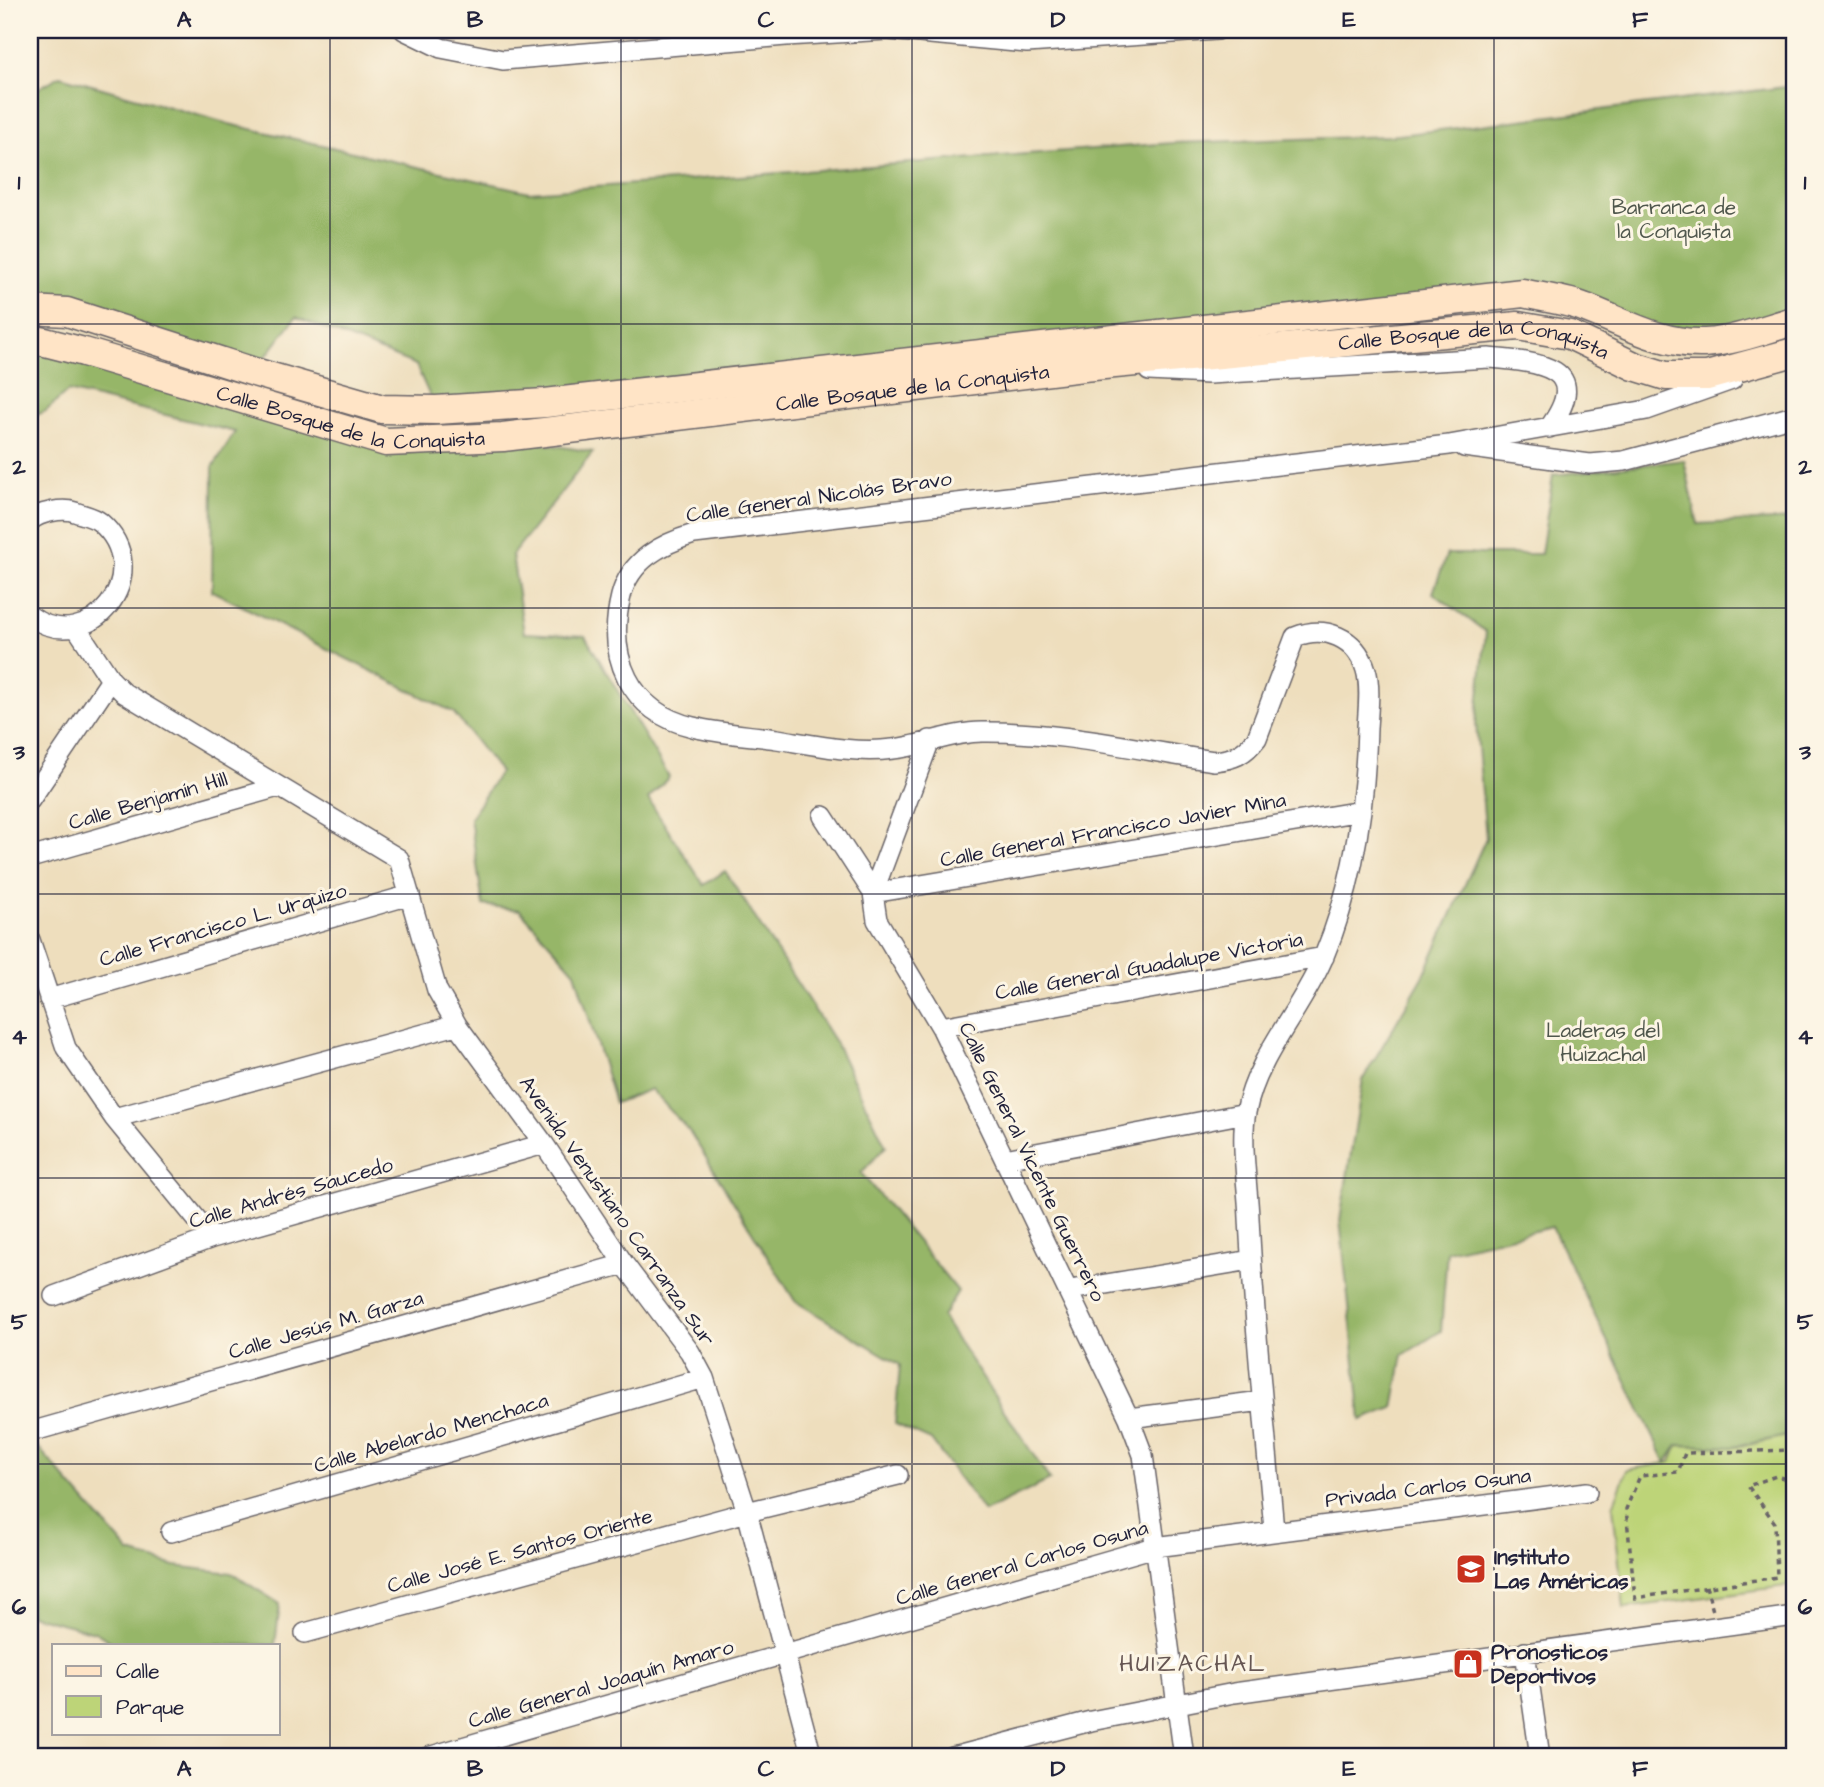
<svg xmlns="http://www.w3.org/2000/svg" width="1824" height="1787" viewBox="0 0 1824 1787" font-family="'Architects Daughter',sans-serif">
<rect width="100%" height="100%" fill="#fcf5e5"/>
<filter id="ink" filterUnits="userSpaceOnUse"><feTurbulence type="fractalNoise" baseFrequency=".0143" numOctaves="2"/><feDisplacementMap in="SourceGraphic" scale="14" xChannelSelector="R" yChannelSelector="G"/><feConvolveMatrix kernelMatrix="1 2 1 2 8 2 1 2 1" color-interpolation-filters="sRGB"/></filter>
<filter id="wash" filterUnits="userSpaceOnUse"><feTurbulence type="fractalNoise" baseFrequency=".00686" numOctaves="4" result="noise"/><feDisplacementMap in="SourceGraphic" scale="28" xChannelSelector="R" yChannelSelector="G"/><feGaussianBlur stdDeviation="1.57" result="paint"/><feColorMatrix in="noise" values="0 0 0 0 0 0 0 0 0 0 0 0 0 0 0 0 0 1.4 0 .05"/><feComposite in="paint" operator="in"/></filter>
<g filter="url(#wash)">
<rect width="100%" height="100%" fill="#eedebd"/>
<path fill="#bdd478" stroke="#707b5a" stroke-width="2" d="M1786,1436L1794,1439V1585L1624,1608L1613,1506L1627,1470L1671,1462L1678,1445L1740,1447Z"/>
<path fill="#96b668" stroke="#5c6c52" stroke-width="2" d="M60,76L229,124L529,192L1172,143L1391,136L1794,86V320L1704,343L1523,293L436,410L416,365L296,317L254,372L30,310V93Z
M30,342L386,442L503,437L593,452L512,555L524,633L585,636L669,777L648,799L704,885L725,871L835,1042L886,1146L861,1173L958,1291L942,1317L1050,1480L984,1512L931,1440L895,1424L900,1365L795,1301L690,1132L651,1089L615,1103L575,972L520,910L483,905L470,818L500,772L453,712L212,591L213,467L235,432L68,391L46,411L30,418Z
M1684,460L1698,524L1794,519V1439L1786,1436L1734,1447L1678,1445L1666,1463L1552,1227L1447,1251L1441,1331L1403,1355L1393,1408L1361,1420L1340,1220L1363,1079L1423,977L1486,838L1476,724L1486,632L1433,593L1447,554H1541L1553,475Z
M30,1438L130,1553L175,1566L231,1573L280,1604L275,1645H116L95,1632L30,1615Z"/>
</g>
<g filter="url(#ink)">
<g fill="none" stroke-linecap="round" stroke-linejoin="round">
<g stroke="#696468" stroke-width="22">
<path id="street" d="M404,30L441,48L503,60L786,36L887,30L1027,43L1217,30
M1149,371L1209,374L1489,358C1538,362 1594,366 1549,428
M1464,447L1590,464L1624,461L1794,416
M30,521C39,512 63,508 75,512C83,515 94,517 100,522C158,572 90,660 30,616
M76,627L111,680L124,693L399,859L437,990L457,1025L544,1144L624,1264L690,1352L704,1378L747,1512L812,1757
M930,740L873,893L1361,811
M30,800L111,680
M823,816L873,893L877,920L941,1027L1129,1418L1143,1455L1184,1757
M30,858L278,787
M30,940L66,1048L114,1118L212,1238
M49,999L410,895
M941,1027L1324,957
M114,1118L457,1025
M1005,1159L1246,1113
M1070,1290L1251,1260
M54,1296L212,1238L544,1144
M1129,1418L1262,1401
M41,1429L624,1264
M1274,1530C1265,1426 1254,1322 1249,1218C1248,1187 1240,1142 1246,1112C1257,1055 1303,1008 1324,956C1354,885 1365,804 1367,728C1368,710 1371,687 1366,670C1356,637 1325,625 1295,637L1257,738C1244,755 1234,759 1214,761C1138,750 1059,731 982,732C952,732 923,746 893,749C855,754 815,745 777,739C750,735 720,734 693,727C629,712 606,656 621,596C630,560 661,544 694,534L1449,445L1647,410L1732,380
M171,1532L704,1378
M305,1633L747,1512L898,1475
M1525,1652L1540,1757
M428,1757L1155,1547L1587,1492
M953,1757L1091,1721L1234,1693L1794,1616"/>
</g>
<g stroke="#696468" stroke-width="31">
<g id="secondary">
<path d="M30,310L67,312L254,372L382,409L436,410L545,403L1523,293C1543,298 1567,300 1586,308C1625,323 1661,345 1705,343C1736,341 1765,329 1794,321"/>
<path id="s1" d="M30,342L41,341L84,352L386,442L503,437L1083,367L1518,326L1570,335L1634,366L1666,376H1707L1794,352"/>
</g>
</g>
<path stroke="#696468" stroke-width="3.5" stroke-dasharray="5 5" stroke-linecap="butt" d="M1794,1450L1685,1453L1678,1472L1640,1476L1626,1509L1635,1598L1777,1577L1775,1523L1748,1486L1776,1476L1794,1481
M1706,1586L1713,1611"/>
<use href="#street" stroke="#fff" stroke-width="19"/>
<use href="#secondary" stroke="#ffe4c6" stroke-width="28"/>
</g>
</g>
<path fill="none" stroke="#22223b" stroke-width="2" stroke-opacity="0.55" d="M330,30V1757M621,30V1757M912,30V1757M1203,30V1757M1494,30V1757M30,324H1794M30,608H1794M30,894H1794M30,1178H1794M30,1464H1794"/>
<defs>
<g id="school-square" transform="scale(1.575)"><rect x="-9" y="-9" width="18" height="18" rx="4" fill="#c8321e" stroke="#fcf5e5"/><path d="M0-5L7-2L0 1L-7-2ZM-4 1L0 2.5L4 1V4Q0 6-4 4Z" fill="#fff"/></g>
<g id="shop-square" transform="scale(1.575)"><rect x="-9" y="-9" width="18" height="18" rx="4" fill="#c8321e" stroke="#fcf5e5"/><path d="M-5-2.5h2.3a2.7 3.5 0 0 1 5.4 0H5L5.5 6h-11ZM-1.5-2.5h3a1.5 2.3 0 0 0-3 0Z" fill="#fff"/></g>
</defs>
<g fill-rule="evenodd">
<use href="#school-square" x="1471" y="1569"/>
<use href="#shop-square" x="1468" y="1664"/>
</g>
<g text-anchor="middle" dominant-baseline="central" stroke-width="6" stroke-linejoin="round" paint-order="stroke">
<g font-size="21" fill="#50574d" stroke="#fcf5e5">
<text x="1674" y="207">Barranca de<tspan x="1674" dy="24">la Conquista</tspan></text>
<text x="1603" y="1030">Laderas del<tspan x="1603" dy="24">Huizachal</tspan></text>
</g>
<g font-size="21" fill="#22223b" stroke="#fcf5e5">
<text stroke="none"><textPath href="#s1" startOffset="1466">Calle Bosque de la Conquista</textPath></text>
<text stroke="none"><textPath href="#s1" startOffset="900">Calle Bosque de la Conquista</textPath></text>
<text stroke="none"><textPath href="#s1" startOffset="332">Calle Bosque de la Conquista</textPath></text>
<text transform="translate(819 497) rotate(-8)">Calle General Nicolás Bravo</text>
<text transform="translate(148 801) rotate(-16)">Calle Benjamín Hill</text>
<text transform="translate(1113 830) rotate(-10)">Calle General Francisco Javier Mina</text>
<text transform="translate(223 925) rotate(-16)">Calle Francisco L. Urquizo</text>
<text transform="translate(1149 966) rotate(-10)">Calle General Guadalupe Victoria</text>
<text transform="translate(1032 1162) rotate(64)">Calle General Vicente Guerrero</text>
<text transform="translate(291 1193) rotate(-16)">Calle Andrés Saucedo</text>
<text transform="translate(617 1211) rotate(55)">Avenida Venustiano Carranza Sur</text>
<text transform="translate(326 1325) rotate(-16)">Calle Jesús M. Garza</text>
<text transform="translate(431 1433) rotate(-16)">Calle Abelardo Menchaca</text>
<text transform="translate(1428 1488) rotate(-7)">Privada Carlos Osuna</text>
<text transform="translate(520 1551) rotate(-15)">Calle José E. Santos Oriente</text>
<text transform="translate(1022 1563) rotate(-16)">Calle General Carlos Osuna</text>
<text transform="translate(601 1684) rotate(-16)">Calle General Joaquín Amaro</text>
</g>
<g font-size="21" font-weight="bold" fill="#22223b" stroke="#fcf5e5" text-anchor="start">
<text x="1494" y="1557">Instituto<tspan x="1494" dy="24">Las Américas</tspan></text>
<text x="1491" y="1652">Pronosticos<tspan x="1491" dy="24">Deportivos</tspan></text>
</g>
<g font-size="24" letter-spacing="2" fill="#665653" stroke="#fcf5e5">
<text x="1193" y="1664">HUIZACHAL</text>
</g>
</g>
<rect width="1824" height="1787" fill="none" stroke="#fcf5e5" stroke-width="77"/>
<rect x="52" y="1644" width="228" height="91" fill="#fcf5e5" stroke="#a5a1a1" stroke-width="2"/>
<rect x="66" y="1666" width="35" height="10" fill="#ffe4c6" stroke="#a5a1a1" stroke-width="2"/>
<text x="116" y="1678" font-size="21" fill="#22223b">Calle</text>
<rect x="66" y="1696" width="35" height="21" fill="#bdd478" stroke="#a5a1a1" stroke-width="2"/>
<text x="116" y="1714" font-size="21" fill="#22223b">Parque</text>
<rect x="38" y="38" width="1748" height="1710" fill="none" stroke="#22223b" stroke-width="2.5"/>
<g font-size="23" text-anchor="middle" font-weight="bold" fill="#22223b">
<text x="184" y="27">A</text>
<text x="475" y="27">B</text>
<text x="766" y="27">C</text>
<text x="1058" y="27">D</text>
<text x="1349" y="27">E</text>
<text x="1640" y="27">F</text>
<text x="19" y="189">1</text>
<text x="1805" y="189">1</text>
<text x="19" y="474">2</text>
<text x="1805" y="474">2</text>
<text x="19" y="759">3</text>
<text x="1805" y="759">3</text>
<text x="19" y="1044">4</text>
<text x="1805" y="1044">4</text>
<text x="19" y="1329">5</text>
<text x="1805" y="1329">5</text>
<text x="19" y="1614">6</text>
<text x="1805" y="1614">6</text>
<text x="184" y="1776">A</text>
<text x="475" y="1776">B</text>
<text x="766" y="1776">C</text>
<text x="1058" y="1776">D</text>
<text x="1349" y="1776">E</text>
<text x="1640" y="1776">F</text>
</g>
</svg>
